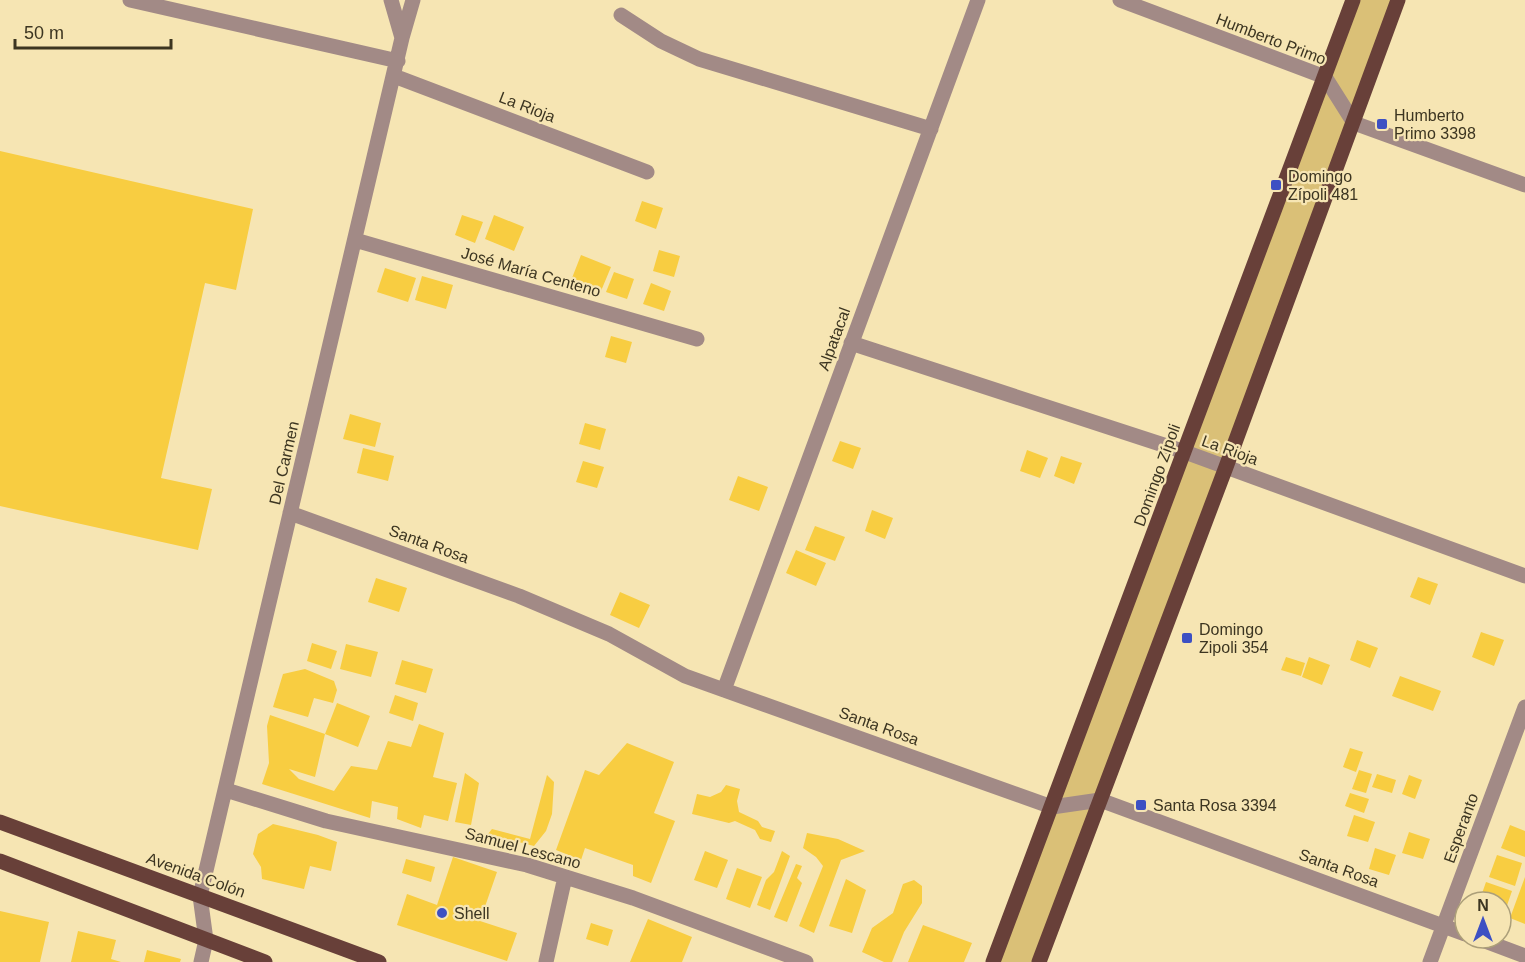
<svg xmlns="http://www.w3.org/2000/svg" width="1525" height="962" viewBox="0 0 1525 962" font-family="Arial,sans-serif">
<rect width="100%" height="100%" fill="#f6e5b3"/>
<path fill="#dac077" d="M1353,0H1398L1039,962H993Z"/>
<path fill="#f8cd41" d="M0,151L253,209L236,290L205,283L161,478L212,489L198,550L0,506Z
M642,201L663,208L656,229L635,221Z
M462,215L483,222L475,243L455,235Z
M494,215L524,227L514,251L485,239Z
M659,250L680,256L674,277L653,271Z
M581,255L611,267L601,291L572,278Z
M385,268L416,278L408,302L377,292Z
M614,272L634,279L627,299L606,292Z
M422,276L453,285L446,309L415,300Z
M651,283L671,291L664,311L643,304Z
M611,336L632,342L626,363L605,357Z
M350,414L381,423L375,447L343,439Z
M585,423L606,429L600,450L579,444Z
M840,441L861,448L853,469L832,461Z
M363,448L394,456L388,481L357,473Z
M1027,450L1048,458L1040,478L1020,471Z
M1061,456L1082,463L1074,484L1054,476Z
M583,461L604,467L597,488L576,482Z
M738,476L768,487L759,511L729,500Z
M872,510L893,518L885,539L865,531Z
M815,526L845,537L835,561L805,550Z
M796,550L826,563L816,586L786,573Z
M1418,577L1438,584L1430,605L1410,597Z
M376,578L407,588L399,612L368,602Z
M620,592L650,605L639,628L610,615Z
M1481,632L1504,640L1494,666L1472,657Z
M1357,640L1378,648L1370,668L1350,660Z
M312,643L337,651L331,669L307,661Z
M346,644L378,652L371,677L340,669Z
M1286,657L1305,663L1301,676L1281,670Z
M1309,657L1330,665L1322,685L1302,677Z
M402,660L433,669L426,693L395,684Z
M305,669L334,681L337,690L333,703L314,698L308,717L273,707L283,674Z
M1400,676L1441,691L1433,711L1392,696Z
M395,695L418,703L413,721L389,713Z
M337,703L370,716L358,747L325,734Z
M270,715L325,734L315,777L289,769L299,779L334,791L351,766L377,770L388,741L411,747L419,724L444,733L433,777L457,783L448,821L424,815L421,828L397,819L398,807L372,801L370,818L262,784L269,763L267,726Z
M627,743L674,762L654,813L675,821L651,883L633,876V865L585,848L581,860L556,850L585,770L599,775Z
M1350,748L1363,752L1356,772L1343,767Z
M1359,770L1372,774L1366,793L1352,789Z
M465,773L479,783L471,825L455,822Z
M1377,774L1396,780L1392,793L1372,787Z
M547,775L554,782L552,814L546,831L534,846L488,834L492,829L530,839Z
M1409,775L1422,780L1415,799L1402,794Z
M726,785L740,789L737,801L739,812L758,821L762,827L775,831L771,842L760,839L755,830L735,821L729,823L692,814L697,794L710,797L721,792Z
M1350,793L1369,799L1364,813L1345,806Z
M1354,815L1375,822L1368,842L1347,836Z
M273,824L318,835L337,842L331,871L310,866L304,889L262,879L261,867L253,854L258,834Z
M1510,825L1525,831V857L1501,848Z
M1409,832L1430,839L1423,859L1402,853Z
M807,833L838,839L865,851L841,860L814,933L799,926L823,866L816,857L803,848Z
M1375,848L1396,855L1389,875L1369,869Z
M705,851L728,860L717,888L694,880Z
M782,851L790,856L770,910L757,905L766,880L774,872Z
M1497,855L1522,863L1515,886L1489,877Z
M453,857L497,872L480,921L517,933L507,961L397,925L407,894L437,905Z
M406,859L435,867L431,882L402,873Z
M796,864L802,866L797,878L802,883L787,922L774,917Z
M737,868L762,877L750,908L726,899Z
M1525,877V924L1510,918Z
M846,879L866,890L852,933L829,926Z
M914,880L922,886V903L904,932L892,962H884L862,952L872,928L893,913L903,884Z
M1486,882L1512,891L1504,914L1501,913V902H1479Z
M0,911L49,922L40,962H0Z
M648,919L692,937L682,962H630Z
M591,923L613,930L608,946L586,939Z
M923,925L972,943L964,962H908Z
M78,931L116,940L111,959L121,962H71Z
M147,950L181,959L180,962H144Z"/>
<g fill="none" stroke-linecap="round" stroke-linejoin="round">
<path stroke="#a28a86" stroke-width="15" d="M130,0L398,61
M391,0L402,38
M1120,0L1325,77L1354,123L1525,185
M621,15L661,41L699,59L931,129
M394,76L647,172
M355,240L697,339
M851,343L1185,452L1525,576
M290,513L519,596L609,634L685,676L724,690L1052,807L1100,800L1465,934
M724,690L978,0
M226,790L326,821L527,865L633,898L806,962
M1477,938L1525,956
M201,962L206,940L200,896L402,38L413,0
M546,962L565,877
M1430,962L1525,707"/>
<path stroke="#684039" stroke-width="15" d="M0,822L379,962
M0,861L265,962
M993,962L1353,0
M1039,962L1226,467L1398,0"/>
</g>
<g fill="#3d50c3" stroke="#f6e5b3" stroke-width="2">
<rect x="1376" y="118" width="12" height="12" rx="3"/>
<rect x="1270" y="179" width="12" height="12" rx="3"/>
<rect x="1181" y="632" width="12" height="12" rx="3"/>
<rect x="1135" y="799" width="12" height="12" rx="3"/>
<circle cx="442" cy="913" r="6"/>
</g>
<g text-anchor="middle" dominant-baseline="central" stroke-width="4.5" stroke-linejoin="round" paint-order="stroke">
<g font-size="16" fill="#3c3521" stroke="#f6e5b3">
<text transform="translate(1271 39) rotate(21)">Humberto Primo</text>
<text transform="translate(527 107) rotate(21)">La Rioja</text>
<text transform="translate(531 272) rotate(16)">José María Centeno</text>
<text transform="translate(834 339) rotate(-70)">Alpatacal</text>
<text transform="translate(1230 450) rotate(20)">La Rioja</text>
<text transform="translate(284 463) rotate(-77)">Del Carmen</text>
<text transform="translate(1157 475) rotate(-70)">Domingo Zípoli</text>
<text transform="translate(429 544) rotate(20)">Santa Rosa</text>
<text transform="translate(879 726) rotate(20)">Santa Rosa</text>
<text transform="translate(1461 828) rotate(-70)">Esperanto</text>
<text transform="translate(523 848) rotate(15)">Samuel Lescano</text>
<text transform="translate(1339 868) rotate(20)">Santa Rosa</text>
<text transform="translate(196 875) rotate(20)">Avenida Colón</text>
</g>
<g font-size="16" fill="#3c3521" stroke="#f6e5b3" text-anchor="start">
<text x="1394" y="115">Humberto<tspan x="1394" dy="18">Primo 3398</tspan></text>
<text x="1288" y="176">Domingo<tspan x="1288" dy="18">Zípoli 481</tspan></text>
<text x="1199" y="629">Domingo<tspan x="1199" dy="18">Zipoli 354</tspan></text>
<text x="1153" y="805">Santa Rosa 3394</text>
<text x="454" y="913">Shell</text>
</g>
</g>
<g transform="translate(1483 920)"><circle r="28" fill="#f6e5b3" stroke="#ac9f79" stroke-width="1.5"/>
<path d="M0-4.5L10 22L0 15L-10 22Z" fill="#3d50c3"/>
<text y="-9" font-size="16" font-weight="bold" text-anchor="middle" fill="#3c3521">N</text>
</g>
<path d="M15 39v9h156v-9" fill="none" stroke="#3c3521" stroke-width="3"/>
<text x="24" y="39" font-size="18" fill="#3c3521" stroke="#f6e5b3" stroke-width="4.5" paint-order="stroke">50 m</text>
</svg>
